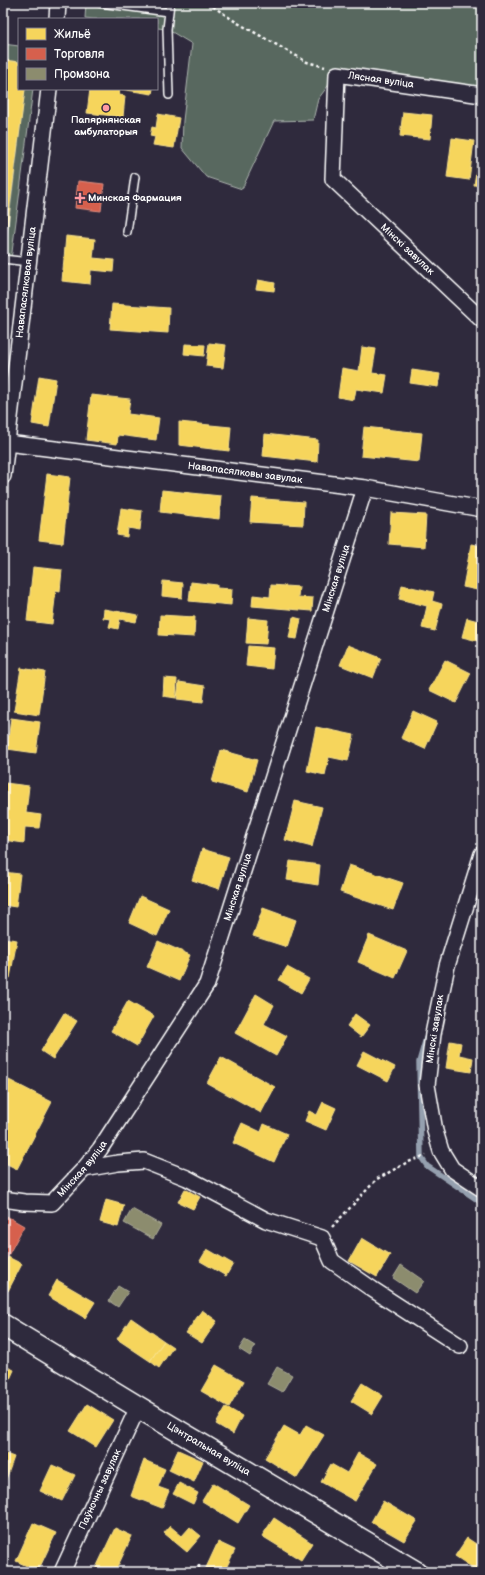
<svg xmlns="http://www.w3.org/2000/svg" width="485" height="1575" viewBox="0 0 485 1575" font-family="'Balsamiq Sans',sans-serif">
<rect width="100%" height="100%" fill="#2f2a3d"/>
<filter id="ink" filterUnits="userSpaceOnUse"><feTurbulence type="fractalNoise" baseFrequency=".025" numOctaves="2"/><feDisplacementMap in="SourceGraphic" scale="8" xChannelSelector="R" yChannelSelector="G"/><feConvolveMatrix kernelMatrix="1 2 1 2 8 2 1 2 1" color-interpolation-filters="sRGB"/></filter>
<g filter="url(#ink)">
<path fill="#59685f" stroke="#acb4af" d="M86,3H99L168,12L170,3H482V95L337,74L318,99L313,120L274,121L242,189L206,177L182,148L183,121L192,44L167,29L157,28V19H94L85,18Z
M3,44L19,46V62L3,60Z
M25,89H33L11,260L4,259Z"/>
<path fill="#f6d55c" stroke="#f9e28d" d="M3,60L19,62V89H25L5,244H3Z
M90,89H153L152,94L120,89L119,95L125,96L123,117L87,113Z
M403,112L432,115L430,139L400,136Z
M158,114L179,118L174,148L153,145L155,137L150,136L152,127L156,128Z
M452,138L474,141L469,180L447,177Z
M478,159H482V186L474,185Z
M66,236L95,239L93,258L114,260L113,272L91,270L90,284L62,281Z
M258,280L275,283L274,291L256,289Z
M112,304L169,308L168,333L110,329Z
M209,343L226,345L223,368L206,366Z
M185,344L205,345L204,356L184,354Z
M362,347L376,349L372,373L387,375L384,393L356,389L354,400L338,397L342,368L359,371Z
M412,370L440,374L438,387L410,383Z
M39,376L56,379L49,427L32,424Z
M91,395L130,399L128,414L159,418L156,440L118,435L117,444L86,440Z
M179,422L231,427L229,451L179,445Z
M364,427L422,433L419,462L361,456Z
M265,434L318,440L317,462L263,456Z
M47,474L70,477L63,543L39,540Z
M162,490L221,496L219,519L160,512Z
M252,498L304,502L303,525L250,522Z
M121,508L142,511L140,530L128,528L127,537L117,535Z
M391,513L426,515L424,547L389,544Z
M471,544L482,546V591L463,587Z
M33,567L62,570L60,591L56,590L52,624L27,621Z
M163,581L183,583L182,598L162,596Z
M191,582L217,585V588L232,589L231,605L189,601Z
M271,585L299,587L298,597L313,598L312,611L252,606L253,595L270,597Z
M402,585L434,592L432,601L442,604L435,631L422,628L427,606L399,599Z
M104,609L138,615L136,622L120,619L118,629L109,627L111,619L103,618Z
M160,615L195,617L194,637L159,635Z
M293,617L301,619L297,639L289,638Z
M248,618L268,620L266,644L246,643Z
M467,618L482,622V642L462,637Z
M348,645L381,658L373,678L340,665Z
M248,646L274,648L272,669L246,666Z
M445,660L471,673L456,703L429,690Z
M21,668L45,672L39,715L14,711Z
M164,678L177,679L176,698L163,696Z
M179,682L205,686L203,702L177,699Z
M413,711L437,722L425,749L401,738Z
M11,718L40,722L36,753L7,749Z
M316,727L354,735L348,761L329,757L325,775L307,771Z
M221,750L257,760L248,792L212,782Z
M5,783L29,786L26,813L41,815L39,828L25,827L24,843L3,840V802Z
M295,801L322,807L312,847L285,840Z
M202,849L229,857L219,889L192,880Z
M290,861L320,865L318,885L287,880Z
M349,865L403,883L393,910L340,892Z
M3,872L20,874L16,907L3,905Z
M140,896L169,909L157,936L129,923Z
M263,908L296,920L287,947L253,936Z
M369,935L407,951L395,978L358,962Z
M3,938L17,940L10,978L3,977Z
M158,941L190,955L179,981L147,967Z
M287,967L309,979L301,993L279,980Z
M256,994L274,1005L264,1024L287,1036L276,1056L235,1033Z
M128,1001L154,1016L137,1046L111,1031Z
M64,1013L77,1021L53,1059L41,1051Z
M355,1014L370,1025L361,1037L347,1026Z
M450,1041L461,1043L459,1055L473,1058L471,1072L446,1068Z
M364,1051L395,1067L388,1081L357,1065Z
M221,1057L275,1087L261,1113L207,1083Z
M9,1080L52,1102L17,1169L3,1162V1093Z
M323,1102L336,1108L326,1130L305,1121L309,1111L317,1115Z
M242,1123L261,1132L264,1124L287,1134L274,1162L233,1143Z
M185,1189L200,1197L193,1209L178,1202Z
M106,1200L124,1205L118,1227L100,1222Z
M362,1238L390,1255L377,1277L349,1261Z
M207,1249L233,1264L226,1276L200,1261Z
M8,1257L22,1264L8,1291L3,1288V1265Z
M57,1280L95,1302L85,1318L48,1296Z
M202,1310L217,1321L202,1343L186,1333Z
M131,1318L164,1341L150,1361L117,1339Z
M164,1341L173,1347L159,1368L150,1361Z
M3,1365L14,1370L3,1395Z
M216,1365L244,1381L229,1407L201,1391Z
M362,1383L383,1396L372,1414L351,1401Z
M87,1404L113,1420L96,1447L70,1431Z
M226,1407L242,1416L233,1434L216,1424Z
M306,1425L324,1435L297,1478L265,1458L284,1426L300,1435Z
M178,1450L203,1461L194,1482L169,1470Z
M3,1453L14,1457L3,1488Z
M358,1453L377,1464L355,1501L321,1482L331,1464L347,1473Z
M144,1460L165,1469L158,1487L169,1491L162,1508L131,1496Z
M52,1465L75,1475L62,1501L40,1491Z
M179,1483L198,1493L193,1504L173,1494Z
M213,1483L249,1505L238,1523L202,1501Z
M383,1501L417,1521L404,1541L371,1522Z
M274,1518L312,1543L301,1560L262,1536Z
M33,1523L56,1533L38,1571L16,1561Z
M170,1526L182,1536L190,1527L201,1536L187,1552L164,1533Z
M115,1528L132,1536L115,1572H94Z
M467,1538L482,1548V1572H479L455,1556Z
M218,1542L235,1550L226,1568L235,1572H209L205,1570Z"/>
<path fill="#d6604d" stroke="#e29082" d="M78,181L104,184L101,211L75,208Z
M3,1214L24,1226L3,1265Z"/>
<path fill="#8c8c6e" stroke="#aeae9a" d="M132,1209L161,1225L153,1239L124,1223Z
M401,1265L424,1281L415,1293L393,1278Z
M118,1286L128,1292L118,1307L109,1301Z
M245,1340L255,1346L250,1356L239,1349Z
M277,1367L292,1375L282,1392L267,1384Z"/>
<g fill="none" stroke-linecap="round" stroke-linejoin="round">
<path stroke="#95a0af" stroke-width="5.5" d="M426,1038L419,1062L421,1157L427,1166L482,1203"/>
<g stroke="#fff" stroke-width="10">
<path id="lane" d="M100,3L168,12
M169,95L167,29L170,3
M127,232L135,177
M3,259L29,262"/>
</g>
<g stroke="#fff" stroke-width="18">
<g id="street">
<path d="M57,19L58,3"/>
<path id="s1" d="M482,95L337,74L333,179L482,320"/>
<path id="s2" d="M7,443L365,488L482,509"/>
<path id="s3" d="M3,476L49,89"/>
<path d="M482,854L447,966L433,1034L427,1085L435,1131L441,1151L452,1169L482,1189"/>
<path d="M84,1169L118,1163L144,1161L187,1178L266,1220L322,1238L332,1261L372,1289L460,1346"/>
<path id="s4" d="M3,1199L24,1202L52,1203L84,1169L100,1149L207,984L365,488"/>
<path id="s5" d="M62,1572L138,1407"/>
</g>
</g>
<g stroke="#fff" stroke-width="24">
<g id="secondary">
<path id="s6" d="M3,1325L138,1407L416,1572"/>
</g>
</g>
<path stroke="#fff" stroke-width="2.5" stroke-dasharray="3 3" stroke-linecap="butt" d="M208,3L236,22L307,62L325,67
M3,276H8
M332,1227L377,1179L406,1163L426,1155
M199,1565V1572"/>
<use href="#lane" stroke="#2f2a3d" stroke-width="7"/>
<use href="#street" stroke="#2f2a3d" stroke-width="15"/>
<use href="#secondary" stroke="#2f2a3d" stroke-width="21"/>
</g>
</g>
<g fill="#ff9aa2" stroke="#2f2a3d" stroke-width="1.5">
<circle cx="106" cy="108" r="4"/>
<path d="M78 192h4v4h4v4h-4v4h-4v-4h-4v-4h4z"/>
</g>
<g text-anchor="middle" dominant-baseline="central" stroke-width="4" stroke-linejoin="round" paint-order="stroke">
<g font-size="10" fill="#fff" stroke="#2f2a3d">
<text transform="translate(381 80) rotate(8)">Лясная вуліца</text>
<text stroke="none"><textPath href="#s1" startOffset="354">Мінскі завулак</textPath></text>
<text stroke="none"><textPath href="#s3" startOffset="195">Навапасялковая вуліца</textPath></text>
<text stroke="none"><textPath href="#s2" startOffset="240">Навапасялковы завулак</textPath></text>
<text stroke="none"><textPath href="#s4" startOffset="744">Мінская вуліца</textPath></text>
<text stroke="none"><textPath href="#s4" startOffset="420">Мінская вуліца</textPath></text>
<text transform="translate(435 1029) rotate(-81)">Мінскі завулак</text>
<text stroke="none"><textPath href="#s4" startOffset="95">Мінская вуліца</textPath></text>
<text stroke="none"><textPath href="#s6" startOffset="240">Цэнтральная вуліца</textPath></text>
<text stroke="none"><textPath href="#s5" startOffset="91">Паўночны завулак</textPath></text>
</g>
<g font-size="10" font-weight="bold" fill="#fff" stroke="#2f2a3d">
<text x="106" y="120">Папярнянская<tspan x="106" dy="12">амбулаторыя</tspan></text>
<text x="88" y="198" text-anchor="start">Минская Фармация</text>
</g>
</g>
<rect width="485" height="1575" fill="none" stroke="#2f2a3d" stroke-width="16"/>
<rect x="8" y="8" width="469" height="1559" fill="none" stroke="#fff" stroke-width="1.5" filter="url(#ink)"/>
<rect x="18" y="18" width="140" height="72" fill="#2f2a3d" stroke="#827f8b"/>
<rect x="26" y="28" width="20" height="12" fill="#f6d55c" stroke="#827f8b"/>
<text x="54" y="38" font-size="12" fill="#ffffff">Жильё</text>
<rect x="26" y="48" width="20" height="12" fill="#d6604d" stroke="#827f8b"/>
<text x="54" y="58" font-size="12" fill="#ffffff">Торговля</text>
<rect x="26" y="68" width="20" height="12" fill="#8c8c6e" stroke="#827f8b"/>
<text x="54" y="78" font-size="12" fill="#ffffff">Промзона</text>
</svg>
